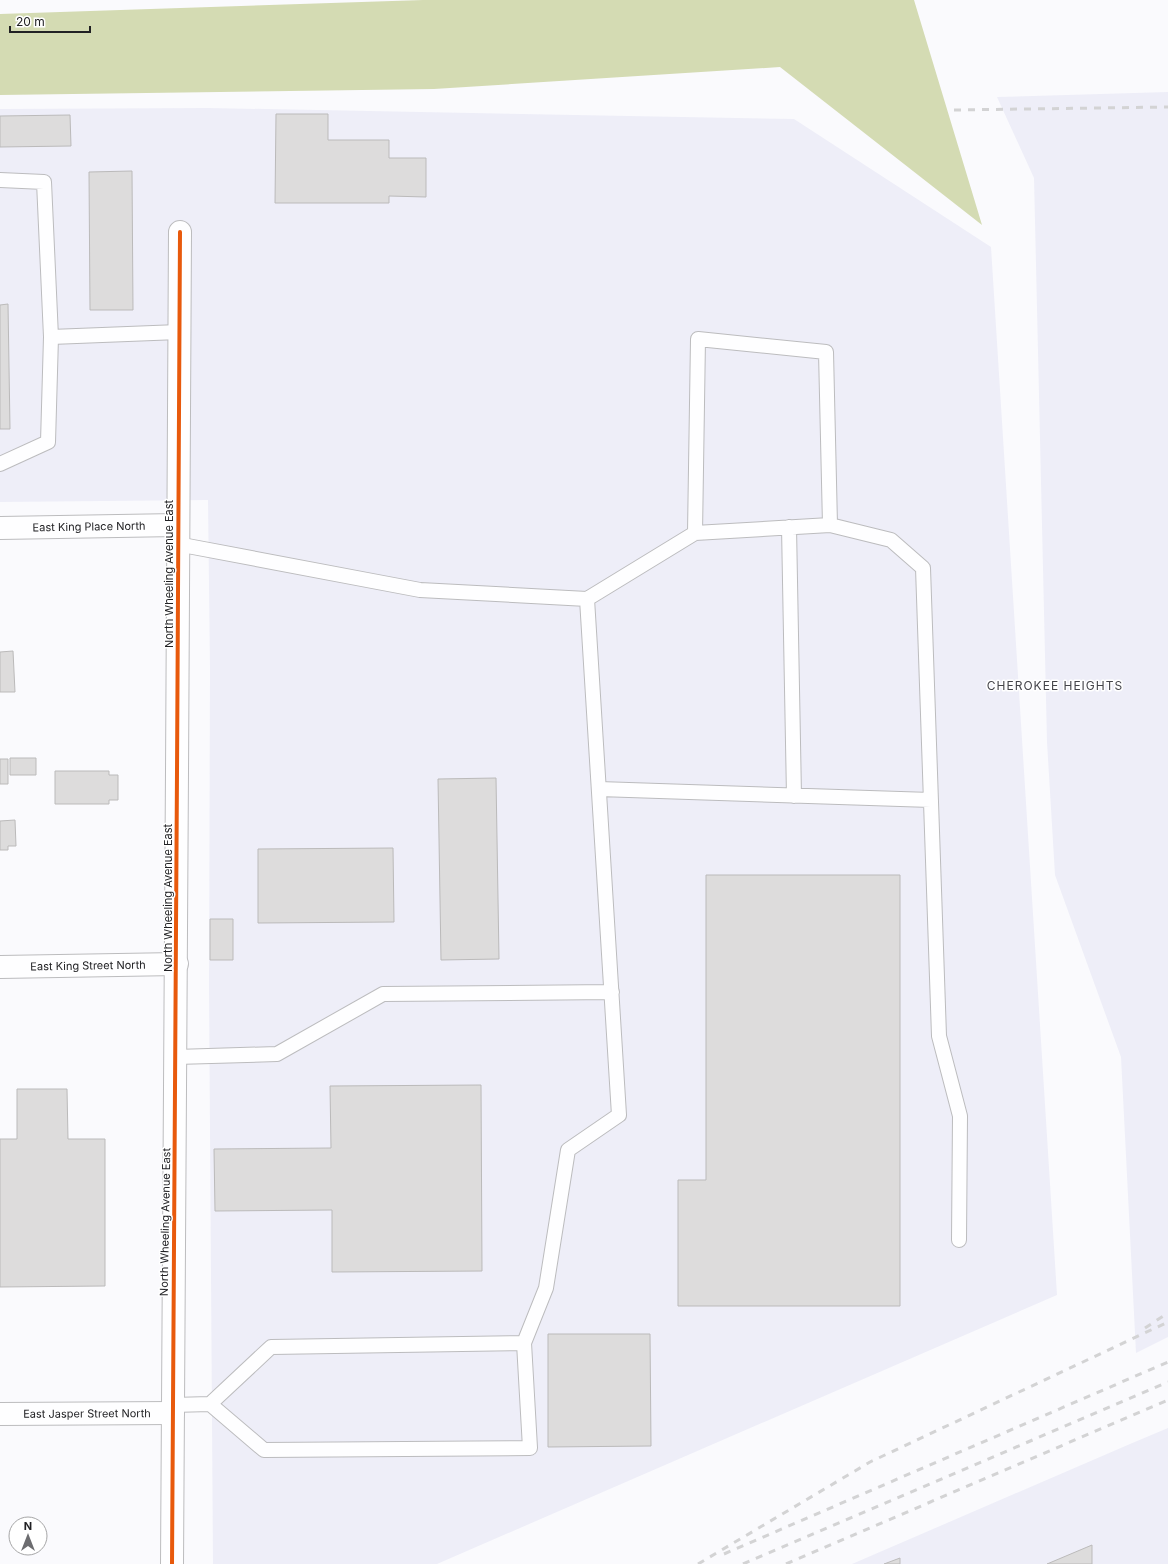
<svg xmlns="http://www.w3.org/2000/svg" width="1168" height="1564" viewBox="0 0 1168 1564" font-family="Inter,sans-serif">
<rect width="100%" height="100%" fill="#fafafd"/>
<path fill="#eeeef8" d="M1168,92V1337L1136,1353L1121,1057L1055,875L1047,742L1034,178L997,97Z
M208,108L794,119L991,247L1057,1295L437,1564H213L209,986L210,669L208,500L0,502V109Z
M1168,1428V1564H852L1130,1444Z"/>
<path fill="#d4dbb3" d="M423,0H914L982,225L780,67L434,89L0,95V14Z"/>
<path fill="#dddcdc" stroke="#bbbaba" d="M276,114H328V140H389V158H426V197L389,196V203H275Z
M70,115L71,146L0,147V116Z
M132,171L133,310H90L89,172Z
M8,304L10,429H0V305Z
M13,651L15,692H0V652Z
M10,758H36V775H10Z
M0,759H8V784H0Z
M55,771H109V775H118V800H109V804H55Z
M496,778L499,959L441,960L438,779Z
M15,820L16,846H8V850H0V821Z
M393,848L394,922L258,923V849Z
M706,875H900V1306H678V1180H706Z
M210,919H233V960H210Z
M481,1085L482,1271L332,1272V1210L215,1211L214,1149L331,1148L330,1086Z
M17,1089H67L68,1139H105V1286L0,1287V1139H17Z
M548,1334H650L651,1446L548,1447Z
M1092,1545V1564H1047Z
M900,1558V1564H884Z"/>
<g fill="none" stroke-linecap="round" stroke-linejoin="round">
<g stroke="#bcbcbe" stroke-width="16">
<path id="lane" d="M0,180L44,182L51,337L179,332
M0,464L48,442L51,337
M789,527L794,796
M695,533L698,339L826,352L830,525
M177,544L420,590L587,599L695,533L830,525L891,540L923,568L939,1036L960,1116L959,1240
M599,789L931,800
M176,1057L277,1054L383,994L612,992
M210,1404L271,1347L524,1343
M173,1405L210,1404L264,1450L530,1448L524,1343L546,1288L568,1150L619,1115L587,599"/>
</g>
<g stroke="#bcbcbe" stroke-width="24">
<g id="street">
<path id="s1" d="M0,528L177,525"/>
<path id="s2" d="M0,967L177,964"/>
<path id="s3" d="M0,1414L173,1413"/>
<path d="M172,1564C176,1120 177,676 180,232"/>
</g>
</g>
<use href="#lane" stroke="#fefeff" stroke-width="14"/>
<use href="#street" stroke="#fefeff" stroke-width="22"/>
<path stroke="#d3d3d4" stroke-width="3" stroke-dasharray="7 7" stroke-linecap="butt" d="M954,110L1168,107
M1145,1328L1168,1313
M724,1554L1168,1362
M698,1564L870,1462L1168,1322
M743,1564L1168,1382
M786,1564L1168,1400"/>
<g stroke="#fff" stroke-width="6">
<path id="cycleway" d="M172,1564C176,1120 177,676 180,232"/>
</g>
<use href="#cycleway" stroke="#e8590c" stroke-width="4"/>
</g>
<g text-anchor="middle" dominant-baseline="central" stroke-width="3" stroke-linejoin="round" paint-order="stroke">
<g font-size="11" fill="#212124" stroke="#fff">
<text stroke="none"><textPath href="#s1" startOffset="89">East King Place North</textPath></text>
<text transform="translate(169 574) rotate(-90)">North Wheeling Avenue East</text>
<text transform="translate(168 898) rotate(-90)">North Wheeling Avenue East</text>
<text stroke="none"><textPath href="#s2" startOffset="88">East King Street North</textPath></text>
<text transform="translate(165 1222) rotate(-89)">North Wheeling Avenue East</text>
<text stroke="none"><textPath href="#s3" startOffset="87">East Jasper Street North</textPath></text>
</g>
<g font-size="12" letter-spacing="1" fill="#434349" stroke="#fff">
<text x="1055" y="685">CHEROKEE HEIGHTS</text>
</g>
</g>
<g transform="translate(28 1536)"><circle r="19" fill="#ffffff" stroke="#a6a6a7"/>
<path d="M0-3L7 15L0 10L-7 15Z" fill="#6d6d70"/>
<text y="-6" font-size="11" font-weight="bold" text-anchor="middle" fill="#212124">N</text>
</g>
<path d="M10 26v6h80v-6" fill="none" stroke="#212124" stroke-width="2"/>
<text x="16" y="26" font-size="12" fill="#212124" stroke="#ffffff" stroke-width="3" paint-order="stroke">20 m</text>
</svg>
